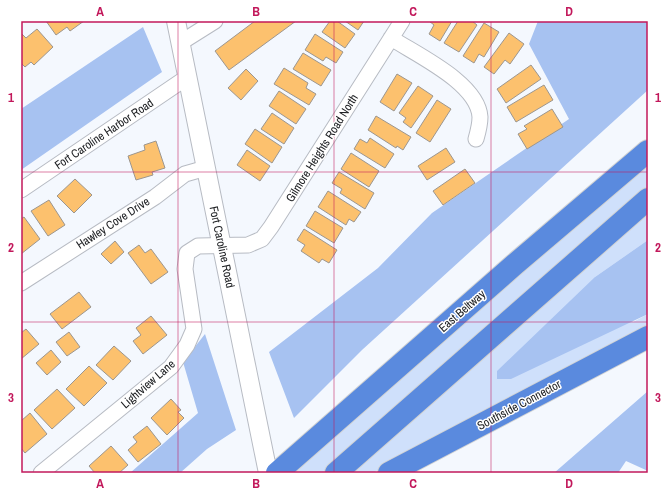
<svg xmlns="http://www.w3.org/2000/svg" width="669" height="494" viewBox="0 0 669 494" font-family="'Archivo Narrow',sans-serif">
<rect width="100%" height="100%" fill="#f4f8fe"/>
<path fill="#cfe0fb" d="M648,162V189L363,440L324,473H294Z
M648,210V240L595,277L633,322L648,314V328L410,451L373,473H348Z"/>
<path fill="#a7c2f1" d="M538,21H648V90L362,350L294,418L269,352L378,268L432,213L569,119L529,44Z
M143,27L162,72L21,170V109Z
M648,240V314L511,379H497V371L595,277Z
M205,334L236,430L207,449L180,473H130L198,413L183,362Z
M648,391V471L626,461L618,473H554Z"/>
<path fill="#fcc16e" stroke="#9c968f" d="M46,21H84L70,31L67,27L56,35Z
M255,21H296L229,70L215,51Z
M330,21H337L355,34L345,48L322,32Z
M345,21H364L358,30Z
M429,21H452L440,41L429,34L434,25Z
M458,21H472L477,25L459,52L444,43Z
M484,23L499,32L484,57L479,54L474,63L463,56Z
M37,29L53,47L34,65L31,62L25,67L21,63V33L26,38Z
M509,33L524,44L510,64L505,60L494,74L484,67Z
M315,34L343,52L336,63L326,57L323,61L305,50Z
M303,53L331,70L321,86L293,69Z
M531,65L541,79L506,103L497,89Z
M284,68L308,83L306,88L316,94L309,105L274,84Z
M246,69L258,81L241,100L228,88Z
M397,74L412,83L394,111L380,102Z
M544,85L553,100L516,122L507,107Z
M418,86L433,96L411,128L403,122L406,118L399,113Z
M279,91L306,109L296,124L269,106Z
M437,100L451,109L430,142L416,133Z
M552,109L563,127L527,149L518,134L527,129L524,126Z
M272,113L294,128L284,144L261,129Z
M376,116L411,137L403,150L397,146L396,148L368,130Z
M255,129L282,147L272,163L245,144Z
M370,138L394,154L385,168L354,149L360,139L367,143Z
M156,141L165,168L152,172L153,175L136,180L128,156L145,150L144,145Z
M446,148L455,162L427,180L418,166Z
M247,150L270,166L260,181L237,165Z
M351,153L379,171L369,187L341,169Z
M465,169L475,183L443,205L433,191Z
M339,172L374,193L365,209L340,193L342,189L332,183Z
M75,179L92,195L74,213L57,196Z
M328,191L361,212L354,222L349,219L346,225L318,207Z
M49,200L65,225L48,236L31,211Z
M315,211L343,228L334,243L306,226Z
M24,217L40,239L21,254V219Z
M304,229L337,250L329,263L322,259L319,263L301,251L305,245L297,240Z
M115,241L124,252L111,264L101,254Z
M139,245L145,253L151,249L168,272L151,284L128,253Z
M79,292L91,307L62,329L50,314Z
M151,316L167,335L143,354L133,341L141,335L136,328Z
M26,329L39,344L21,359V333Z
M69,332L80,347L67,356L56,342Z
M114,346L131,361L113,380L96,365Z
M51,350L61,362L47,375L36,363Z
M89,366L107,383L84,406L66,389Z
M57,389L75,408L52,429L34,410Z
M171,399L181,410L178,412L184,418L167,435L151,418Z
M30,413L47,434L25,453L21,448V421Z
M147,426L161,444L138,462L128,450L137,442L133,437Z
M111,446L128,465L119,473H95L89,466Z"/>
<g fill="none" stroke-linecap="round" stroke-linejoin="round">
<g stroke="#b7bbc3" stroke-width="17">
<path id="minor" d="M391,38C417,55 478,83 480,117C480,124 478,132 476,139
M180,43L215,21
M21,190L186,78
M21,283L155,197L185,174L206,168
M41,473L171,367L187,345L194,329L185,269L187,253L198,246L248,245L262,239L271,227L402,21"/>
</g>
<g stroke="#b7bbc3" stroke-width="20">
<path id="tertiary" d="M176,21L268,473"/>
</g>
<g stroke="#d2d3d3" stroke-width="24">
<path id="motorway" d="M277,473L514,265L648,151
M336,473L648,199
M389,473L648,337"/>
</g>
<use href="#minor" stroke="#fff" stroke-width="15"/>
<use href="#tertiary" stroke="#fff" stroke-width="18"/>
<use href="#motorway" stroke="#5a8ade" stroke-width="22"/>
</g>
<path fill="none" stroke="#c2185b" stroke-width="1" stroke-opacity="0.55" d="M178,21V473M334,21V473M491,21V473M21,172H648M21,322H648"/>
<g text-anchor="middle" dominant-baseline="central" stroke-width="3" stroke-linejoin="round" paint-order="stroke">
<g font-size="12" fill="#202225" stroke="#fff">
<text transform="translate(104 134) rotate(-34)">Fort Caroline Harbor Road</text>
<text transform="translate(322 148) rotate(-58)">Gilmore Heights Road North</text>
<text transform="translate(113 223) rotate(-33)">Hawley Cove Drive</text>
<text transform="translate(222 247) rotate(78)">Fort Caroline Road</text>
<text transform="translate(462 311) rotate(-41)">East Beltway</text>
<text transform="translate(148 384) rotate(-41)">Lightview Lane</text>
<text transform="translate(519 405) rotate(-28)">Southside Connector</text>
</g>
</g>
<rect width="669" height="494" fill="none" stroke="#ffffff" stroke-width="44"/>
<rect x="22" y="22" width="625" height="450" fill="none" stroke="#c2185b" stroke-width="1.5"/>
<g font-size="13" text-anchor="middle" font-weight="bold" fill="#c2185b">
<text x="100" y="16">A</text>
<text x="256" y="16">B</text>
<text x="413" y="16">C</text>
<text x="569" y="16">D</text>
<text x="11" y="102">1</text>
<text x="658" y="102">1</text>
<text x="11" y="252">2</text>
<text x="658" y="252">2</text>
<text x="11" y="402">3</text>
<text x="658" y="402">3</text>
<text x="100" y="488">A</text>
<text x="256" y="488">B</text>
<text x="413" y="488">C</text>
<text x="569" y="488">D</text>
</g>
</svg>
